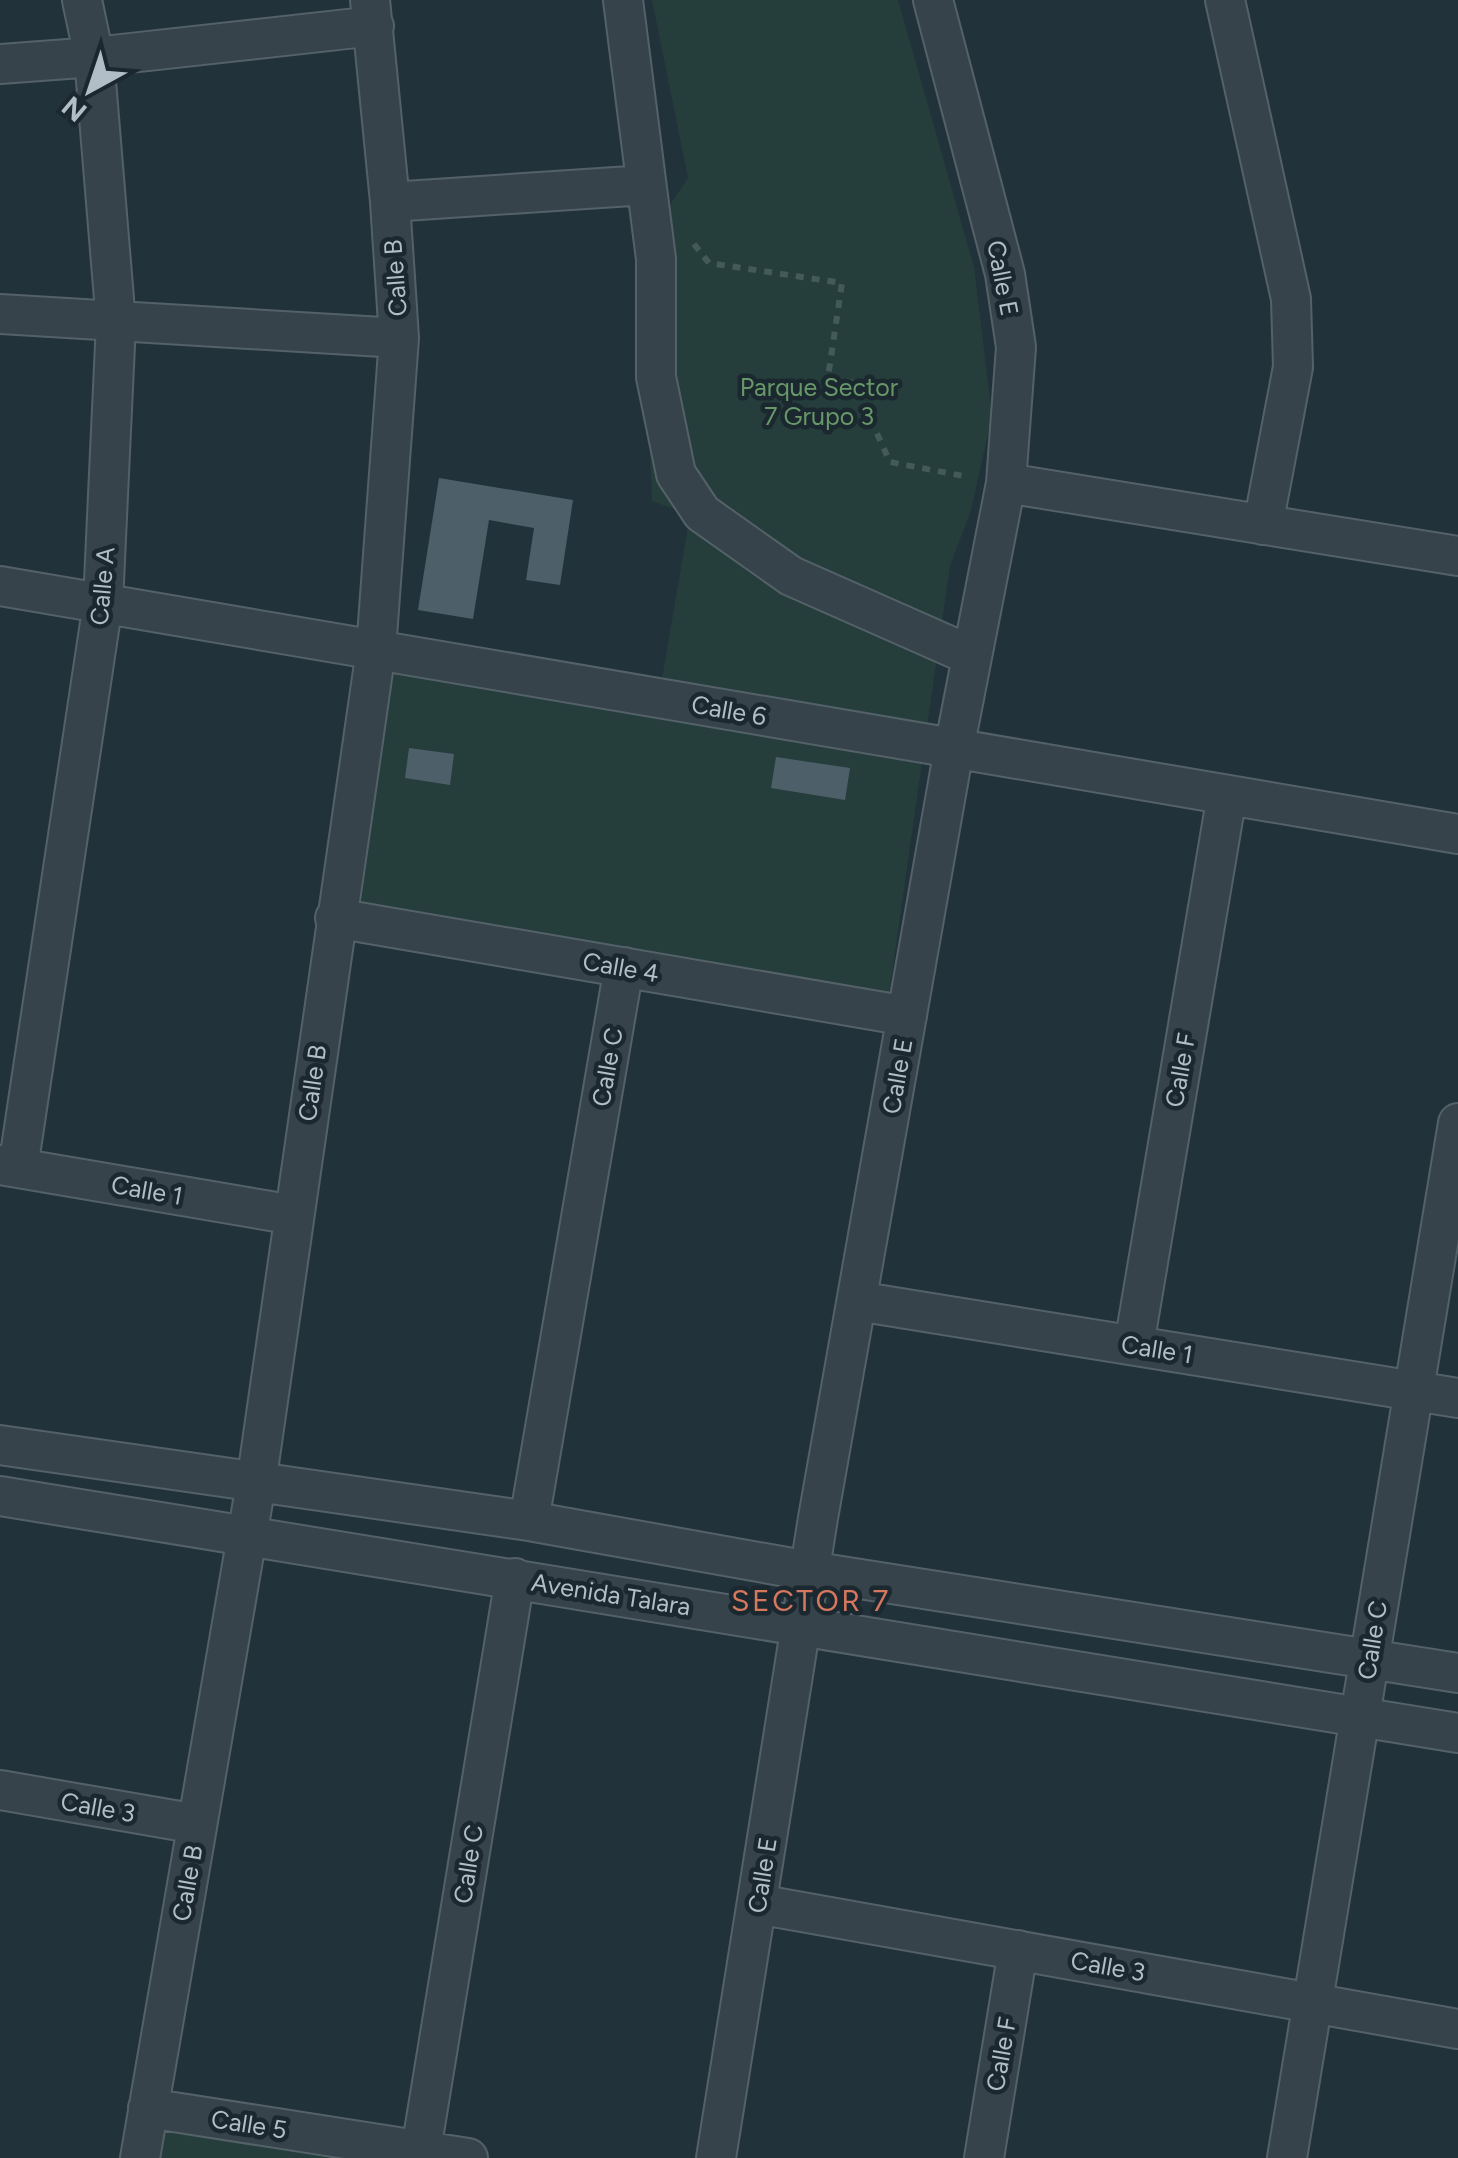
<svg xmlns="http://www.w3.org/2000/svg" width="1458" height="2158" viewBox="0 0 1458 2158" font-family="Figtree,sans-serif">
<rect width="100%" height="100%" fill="#22323b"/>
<path fill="#253e3b" d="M652,0H898L974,267L992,416L971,510L950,566L888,1001L361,905L393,665L657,708L690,515L652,501L643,245L688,178Z
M161,2124L358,2158H156Z"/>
<path fill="#4d5f69" d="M439,478L573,500L560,585L526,580L534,528L489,520L473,619L418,610Z
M409,748L454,754L450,785L405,778Z
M776,757L850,768L845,800L771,788Z"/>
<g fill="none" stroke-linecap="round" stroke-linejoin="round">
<g stroke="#546169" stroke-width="42">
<path id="minor" d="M623,0L656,259V377L676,474L702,513L791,576L972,656
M1225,0L1291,299L1293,367L1263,525
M0,64L94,57L374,26
M390,202L646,185
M0,314L399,338
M1006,483L1458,556
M0,586L1458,834
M335,918L907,1016
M0,1165L294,1215
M18,1168L103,603L116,323L94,57L82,0
M857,1301L1458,1398
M1134,1345L1227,795
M0,1445L529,1521L809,1571L1458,1673
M0,1496L1458,1733
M529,1521L624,967
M0,1790L197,1824
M757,1904L1458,2029
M148,2108L468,2158
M421,2150L515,1578
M140,2158L256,1484L376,650L399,338L390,202L370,0
M716,2158L818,1518L954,749L1006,483L1016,347L1005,274L933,0
M984,2158L1018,1950
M1287,2158L1458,1123"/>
</g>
<path stroke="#445a58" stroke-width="6" stroke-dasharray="8 8" stroke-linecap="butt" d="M694,244L709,263L842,283L828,377L854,383L890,462L969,477"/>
<use href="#minor" stroke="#36434b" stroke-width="38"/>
</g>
<g text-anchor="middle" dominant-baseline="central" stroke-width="9" stroke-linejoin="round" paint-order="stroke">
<g font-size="25" fill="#b1bec7" stroke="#1b2830">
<text transform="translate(395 278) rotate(-94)">Calle B</text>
<text transform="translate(1003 278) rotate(79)">Calle E</text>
<text transform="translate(102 586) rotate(-85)">Calle A</text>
<text transform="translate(729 710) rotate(10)">Calle 6</text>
<text transform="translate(621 967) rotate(10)">Calle 4</text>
<text transform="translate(607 1067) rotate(-80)">Calle C</text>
<text transform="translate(1180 1070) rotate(-80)">Calle F</text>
<text transform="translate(897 1076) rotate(-80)">Calle E</text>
<text transform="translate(312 1083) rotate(-82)">Calle B</text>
<text transform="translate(147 1190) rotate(10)">Calle 1</text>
<text transform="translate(1157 1349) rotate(9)">Calle 1</text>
<text transform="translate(611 1594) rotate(9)">Avenida Talara</text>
<text transform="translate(1372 1640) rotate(-81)">Calle C</text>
<text transform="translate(98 1807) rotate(10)">Calle 3</text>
<text transform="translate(468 1864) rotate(-81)">Calle C</text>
<text transform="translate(762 1875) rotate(-81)">Calle E</text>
<text transform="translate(187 1883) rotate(-80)">Calle B</text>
<text transform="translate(1108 1966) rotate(10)">Calle 3</text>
<text transform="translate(1001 2054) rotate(-80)">Calle F</text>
<text transform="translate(249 2124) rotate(9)">Calle 5</text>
</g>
<g font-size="25" fill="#689868" stroke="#1b2830">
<text x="819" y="387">Parque Sector<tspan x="819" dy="29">7 Grupo 3</tspan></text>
</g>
<g font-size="30" letter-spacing="2.5" fill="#d5785e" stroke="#1b2830">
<text x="811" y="1600">SECTOR 7</text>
</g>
</g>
<g transform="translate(90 90) rotate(220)" stroke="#1b2830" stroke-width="8" paint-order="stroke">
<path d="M0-8L18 38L0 25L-18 38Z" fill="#b1bec7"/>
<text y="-15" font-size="28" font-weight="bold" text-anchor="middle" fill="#b1bec7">N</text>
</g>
</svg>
